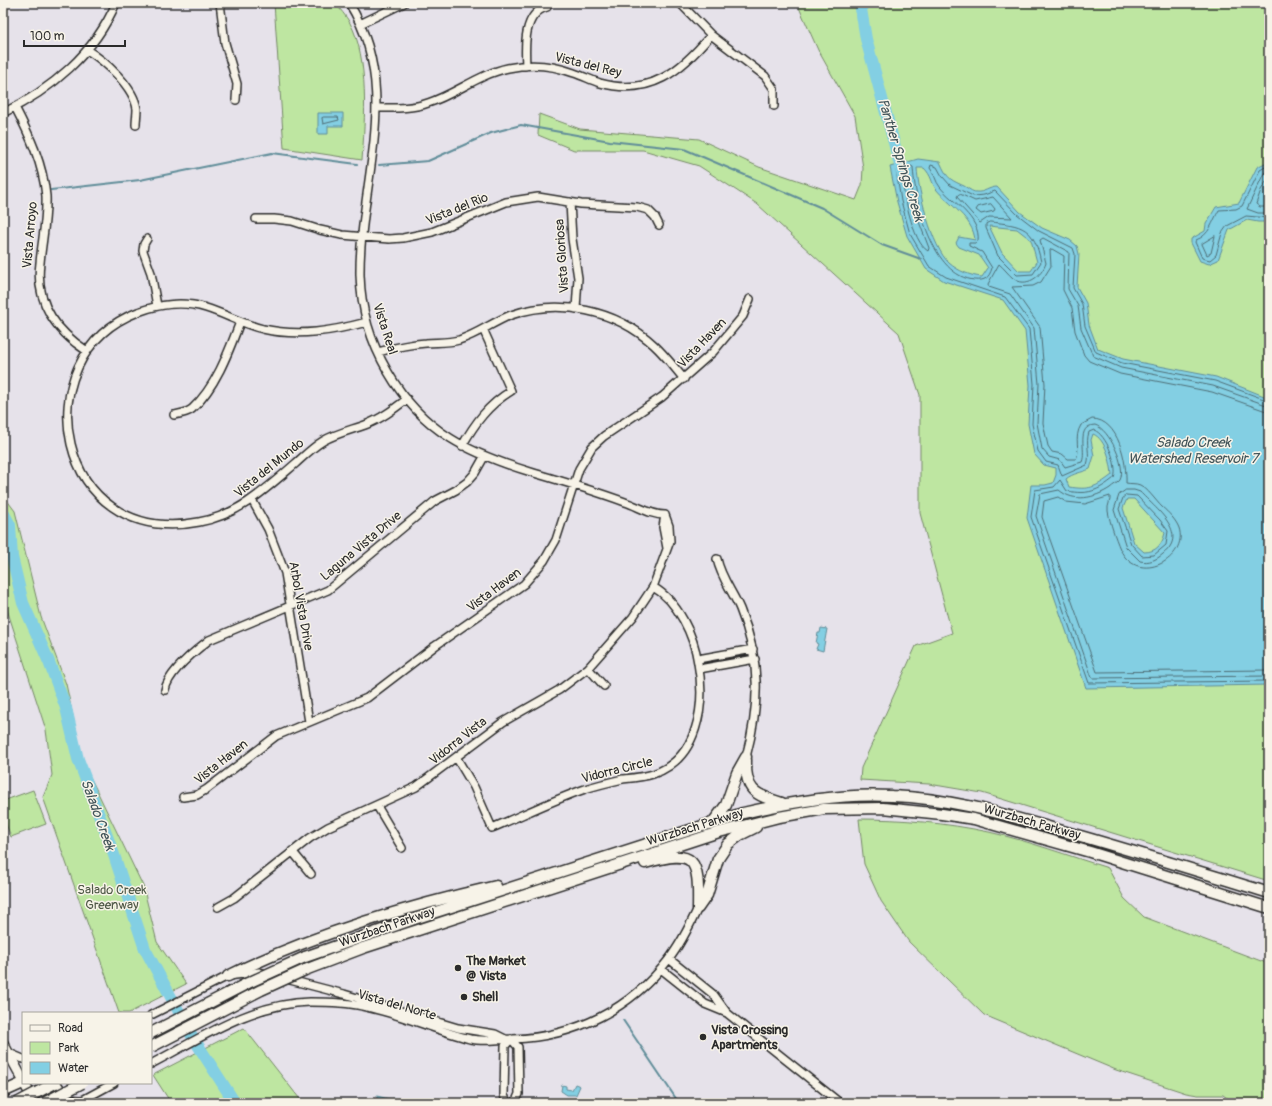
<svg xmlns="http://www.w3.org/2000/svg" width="1272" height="1106" viewBox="0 0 1272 1106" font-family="Pangolin,sans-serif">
<rect width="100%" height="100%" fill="#e6e2ea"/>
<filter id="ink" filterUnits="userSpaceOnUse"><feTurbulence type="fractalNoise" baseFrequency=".025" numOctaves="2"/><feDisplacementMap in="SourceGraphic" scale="8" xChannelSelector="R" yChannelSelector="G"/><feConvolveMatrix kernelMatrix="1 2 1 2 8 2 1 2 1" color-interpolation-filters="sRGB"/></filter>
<g filter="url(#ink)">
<path fill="#bee6a1" stroke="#748866" d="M274,3H335C340,9 346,16 350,23C369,58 365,120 362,160L284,148Z
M797,3H1269V881L982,793L929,784L860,780L861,768L916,646L952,633L920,513V395L899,333L757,204L699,166L643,150H574L538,135L539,114L580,129L699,139L759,167L856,200L862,185L863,168L855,116L818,50Z
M3,495L15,511L41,617L66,684L83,762L143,886L157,942L186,984L129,1013H119L43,797L52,775L46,730L3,597Z
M33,790L46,824L11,837L3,816V801Z
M859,819C903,819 946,823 989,832C1029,841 1069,856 1108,868L1124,898L1144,917L1269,964V1103H1234L1223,1095H1198L1186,1093L1116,1070L984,1015L909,942L881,901L864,864Z
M244,1028L303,1103H171L153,1075Z"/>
<path fill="#83cfe3" stroke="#608d99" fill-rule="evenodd" d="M318,113H343V126H328V134H318Z
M918,159L940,162C948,179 949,179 964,186C968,188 972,192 976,192C984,193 989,187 997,187L1020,212L1042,228L1070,240L1077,246L1079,254L1077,287L1086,303L1089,325L1098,349L1123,359L1216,377L1269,398V685L1086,688L1027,518L1031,485H1045L1053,483L1056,475V468L1044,465L1034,454L1028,424L1030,385L1025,331L1003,300L944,281L926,269L907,236L897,202L890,167ZM917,168H924C932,176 931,182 936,189C949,205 973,218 975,240L959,237L956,243L959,247L979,255L988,268L982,277C971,276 958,271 949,263C932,247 918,191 917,168ZM989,226L1017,229L1031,240L1037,262L1031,271H1019L1002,253ZM1093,434C1106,439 1111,463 1112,475C1095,488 1089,490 1069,487L1066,479C1073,473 1081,473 1090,469L1094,456L1091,440ZM1127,499H1134L1165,533C1162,545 1156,552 1144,552L1134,543L1123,508Z
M1269,161V222H1258L1247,220L1229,230L1218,260L1209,264L1200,261L1191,243V239L1205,231L1206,224L1216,207L1239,203L1257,167Z
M821,628L827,629L823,651L816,649L818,644L816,643L818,633H820Z
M575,1084L580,1086L576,1095H567L561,1091L562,1085L566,1086V1089L572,1090Z
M377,1096L393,1100L394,1098L398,1099V1103H377Z"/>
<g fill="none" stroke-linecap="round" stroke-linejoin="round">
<path stroke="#4e6d75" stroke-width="1" d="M324,117H338L339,120L323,124L322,118Z
M1269,165L1260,170L1242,206L1236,209L1219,210C1212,222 1210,235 1196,240L1195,242L1202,258L1210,260L1216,255L1222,233L1227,226L1246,216L1269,218
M1269,171L1264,173L1247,209L1258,213H1269
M906,172L908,173L916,214L929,248L928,251C912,242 904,192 901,175Z
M1269,177L1261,190L1256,204L1260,207H1269
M960,194L975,201L993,197L1012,218L989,217L980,223L957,197L958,195Z
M991,204L995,209L994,211L981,214L976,210L978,207Z
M990,222C1023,225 1034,227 1041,262L1033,274L1017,275L998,256L986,228V224Z
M1215,236L1211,253L1207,255L1202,244Z
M1269,401L1215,381L1122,363L1096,352L1085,326L1082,304L1073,288L1075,254L1073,248L1039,231L1017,214L995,191L984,195L973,196L950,185L942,176L937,167L931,165L930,168C935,174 935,181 940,187C952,202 981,218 978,241L975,243H969V246L982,252L992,268C989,278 985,281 975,280C932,277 915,201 913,167L911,166L896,170L901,201L910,234L929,266L946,277L1005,297L1029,329L1034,384L1032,424L1038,451L1046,462L1058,465L1062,476L1087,465C1091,453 1085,444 1089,432L1094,430C1106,434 1119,466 1114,478C1098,491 1088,495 1067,491L1060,480L1054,487L1035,490L1031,517L1089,683L1269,681
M1269,406L1213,386L1121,368L1093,356L1081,328L1078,306L1068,289L1069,252L1043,238L1040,240L1046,263C1042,276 1026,289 1013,278C1008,274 1004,268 999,264L988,284L989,287L1010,294L1034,328L1039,384L1037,423L1042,449L1049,457L1060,460L1065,467L1082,462C1087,451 1075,426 1095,425C1109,429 1127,466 1120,480C1118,483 1113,485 1110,488C1095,498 1074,503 1059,490L1040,494L1036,516L1092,678L1269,676
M1269,412L1212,392L1120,374L1089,361L1084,355L1075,331L1072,308L1063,290L1064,256L1052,249L1050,250L1051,266L1041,282L1033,286L1012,287L1040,327L1045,384L1043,423L1048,446L1052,452L1062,454L1068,459H1076C1081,451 1073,438 1081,425L1092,419C1119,419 1127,463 1126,483C1130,484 1136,483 1140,485C1148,489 1155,500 1162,507C1168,512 1176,520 1179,528C1189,558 1138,587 1120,549C1115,537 1110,523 1108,511C1107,505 1111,501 1110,496L1085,504L1066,502L1058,497L1044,501L1042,517L1097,672L1269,670
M1126,490H1134L1140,492C1155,508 1190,533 1163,554C1156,560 1149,563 1140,561L1126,547L1114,510L1119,495Z
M1126,495L1137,496L1160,520L1168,531L1166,545L1154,555L1142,556L1131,544L1119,509L1123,498Z"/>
<path stroke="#608d99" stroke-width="2" d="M379,165L428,161L491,133L521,125L610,141L684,149L822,208L882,245L921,259
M51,190L140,180L272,153L357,164
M623,1020L679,1103"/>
<path stroke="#83cfe3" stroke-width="12" d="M860,3L866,39L904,180
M3,512L10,525L12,557L23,603L49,662L66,708L78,759L113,852L145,949L192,1036L235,1103"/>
<g stroke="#2b2b2b" stroke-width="10">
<path id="minor" d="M220,3L225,43L237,84L236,100
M349,3C403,90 359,182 360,275C361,309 371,343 388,372C423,433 471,454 534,473C565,482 595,491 625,502C638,506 650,515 665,515
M680,3L711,35L765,76L774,89V106
M360,24L404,3
M87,50C105,61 134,87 137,109C137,114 136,120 136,125
M526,66C525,47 523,13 547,7
M15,107C30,136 43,164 46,196C47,219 42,240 40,263C35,302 56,331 87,351
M377,108C393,108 412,109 428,103C456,94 479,74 508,68C530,63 553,65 574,73C583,76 591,80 600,83C650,97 681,71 711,35
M3,113C51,90 95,53 116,3
M570,202L572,239L578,278L576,309
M256,219H274L292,221L320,230L342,235L389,239L403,238L432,232L506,202L538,197L581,204L637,207L648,210L655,217L659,225
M147,239L144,244L143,251L151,273L157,306
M367,322C333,331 299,337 263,329C243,324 225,314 206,308C184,301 159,304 138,312C21,356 56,550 199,522C239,515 266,489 295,464C304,456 313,447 323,441C337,433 351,430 365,425C381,419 394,409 407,399
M378,352C393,348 410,344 426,343C437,342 448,343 459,340C478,334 493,322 511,315C560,298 616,310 654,345C665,355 674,367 684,379
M174,415C180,414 187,413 192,409C216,387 229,351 240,322
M462,446C475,423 488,405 511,391L483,329
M252,500L268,529L285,573L309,722
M665,515L663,527L667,548
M717,559C721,578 733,592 740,609C761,660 760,705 746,757
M698,659L753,649
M588,668L604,686
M699,669L755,659
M165,690C168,673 196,650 209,640L328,590L435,501L456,490L467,482L475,473L484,457
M456,757L474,787L492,828C523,815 553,800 585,789C597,785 610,782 623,779C633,778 644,777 653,774C698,759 706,705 698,663C694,636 678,601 653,587
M183,797L197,795L207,789L276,736L367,698L435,646L524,584L544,561L556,540L579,469L592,447L604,436L662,397L713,352L743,316L750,299
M377,806L402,848
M292,851L311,874
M218,907L234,898L310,838L328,827L416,787L503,722L559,690L588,668L633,617L653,587L670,541L669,526L665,515
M669,959L714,995L727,1013
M661,969L705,1004L727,1013L840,1103
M151,1015L228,976L259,972L344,994L458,1028L495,1034L505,1039
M511,1039L518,1047L519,1094L515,1103
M9,1053L23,1059
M151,1064C201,1038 252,1003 310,1002C327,1002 345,1002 362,1006C399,1013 434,1030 470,1039C485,1042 498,1039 513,1039C575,1037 631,1009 669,959C681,944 690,925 698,908
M57,1083L67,1099L81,1100
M77,1103L114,1083
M507,1103L504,1095L505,1046L511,1039"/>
</g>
<g stroke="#2b2b2b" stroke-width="12">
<path id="major" d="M3,1043L23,1080
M24,1083L35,1103"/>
</g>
<g stroke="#2b2b2b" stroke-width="13">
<path id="highway" d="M746,760C745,790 754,795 782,803
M714,821L726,805L737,773L746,757
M645,863C696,848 699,859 698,908
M698,908L707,895L718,859L728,844L740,835L756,827
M305,957L414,919L743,813C792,802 841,793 892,796C948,798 999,813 1052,828C1125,848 1197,871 1269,893
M305,970L363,948L719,832L779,817L824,809L883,808L942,814L974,819L1090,852L1269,908
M228,976C313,934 404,907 496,886
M3,1092L23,1083"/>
</g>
<use href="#minor" stroke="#f7f3e8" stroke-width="7"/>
<use href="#major" stroke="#f7f3e8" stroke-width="9"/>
<use href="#highway" stroke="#f7f3e8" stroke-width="10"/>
<g stroke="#2b2b2b" stroke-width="13" stroke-linecap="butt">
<path id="highway-bridge" d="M151,1033L248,983L305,957
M151,1047L261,990L305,970
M17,1103L55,1083
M44,1103L82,1083"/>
</g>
<use href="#highway-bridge" stroke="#f7f3e8" stroke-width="10"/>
</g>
</g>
<g fill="#2b2b2b" stroke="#f7f3e8" stroke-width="1.5">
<circle cx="458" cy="968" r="4"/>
<circle cx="464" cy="997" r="4"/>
<circle cx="703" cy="1037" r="4"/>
</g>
<g text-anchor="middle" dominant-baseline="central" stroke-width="3" stroke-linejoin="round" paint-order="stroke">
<g font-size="13" fill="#2b2b2b" stroke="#f7f3e8">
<text transform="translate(588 65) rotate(14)">Vista del Rey</text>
<text transform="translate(457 209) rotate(-22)">Vista del Rio</text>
<text transform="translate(30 235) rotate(-85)">Vista Arroyo</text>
<text transform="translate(562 256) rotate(-94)">Vista Gloriosa</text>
<text transform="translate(385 329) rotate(72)">Vista Real</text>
<text transform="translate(702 343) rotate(-46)">Vista Haven</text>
<text transform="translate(269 468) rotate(-39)">Vista del Mundo</text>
<text transform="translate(361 546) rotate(-40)">Laguna Vista Drive</text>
<text transform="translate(494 590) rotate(-37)">Vista Haven</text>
<text transform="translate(301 606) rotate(80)">Arbol Vista Drive</text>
<text transform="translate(458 741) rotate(-38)">Vidorra Vista</text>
<text transform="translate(221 762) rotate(-38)">Vista Haven</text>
<text transform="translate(617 770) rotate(-14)">Vidorra Circle</text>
<text transform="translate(1032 822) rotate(16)">Wurzbach Parkway</text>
<text transform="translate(695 827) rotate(-17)">Wurzbach Parkway</text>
<text transform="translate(387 927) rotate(-19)">Wurzbach Parkway</text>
<text transform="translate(397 1005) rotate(16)">Vista del Norte</text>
</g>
<g font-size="13" fill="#505a48" stroke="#f7f3e8">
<text x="112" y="890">Salado Creek<tspan x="112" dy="15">Greenway</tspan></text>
</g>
<g font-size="13" font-weight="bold" fill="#2b2b2b" stroke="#f7f3e8" text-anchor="start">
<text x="466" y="961">The Market<tspan x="466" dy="15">@ Vista</tspan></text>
<text x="472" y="997">Shell</text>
<text x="711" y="1030">Vista Crossing<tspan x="711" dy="15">Apartments</tspan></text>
</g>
<g font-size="14" font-style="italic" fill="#415459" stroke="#f7f3e8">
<text transform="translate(901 160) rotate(73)">Panther Springs Creek</text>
<text x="1193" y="442">Salado Creek<tspan x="1193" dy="16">Watershed Reservoir 7</tspan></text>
<text transform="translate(98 815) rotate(70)">Salado Creek</text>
</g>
</g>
<rect width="1272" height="1106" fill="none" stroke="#f7f3e8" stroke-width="16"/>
<rect x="8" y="8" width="1256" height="1090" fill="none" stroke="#2b2b2b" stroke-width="1.5" filter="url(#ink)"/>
<rect x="22" y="1012" width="130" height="72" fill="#f7f3e8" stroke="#a5a39c"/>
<rect x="30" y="1025" width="20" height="6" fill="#f7f3e8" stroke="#a5a39c"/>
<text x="58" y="1032" font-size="12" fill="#2b2b2b">Road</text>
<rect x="30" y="1042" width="20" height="12" fill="#bee6a1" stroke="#a5a39c"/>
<text x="58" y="1052" font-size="12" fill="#2b2b2b">Park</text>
<rect x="30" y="1062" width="20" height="12" fill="#83cfe3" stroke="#a5a39c"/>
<text x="58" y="1072" font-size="12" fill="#2b2b2b">Water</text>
<path d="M24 40v6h101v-6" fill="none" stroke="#2b2b2b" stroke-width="2"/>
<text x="30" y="40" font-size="12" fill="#2b2b2b" stroke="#f7f3e8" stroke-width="3" paint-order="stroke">100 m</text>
</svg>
